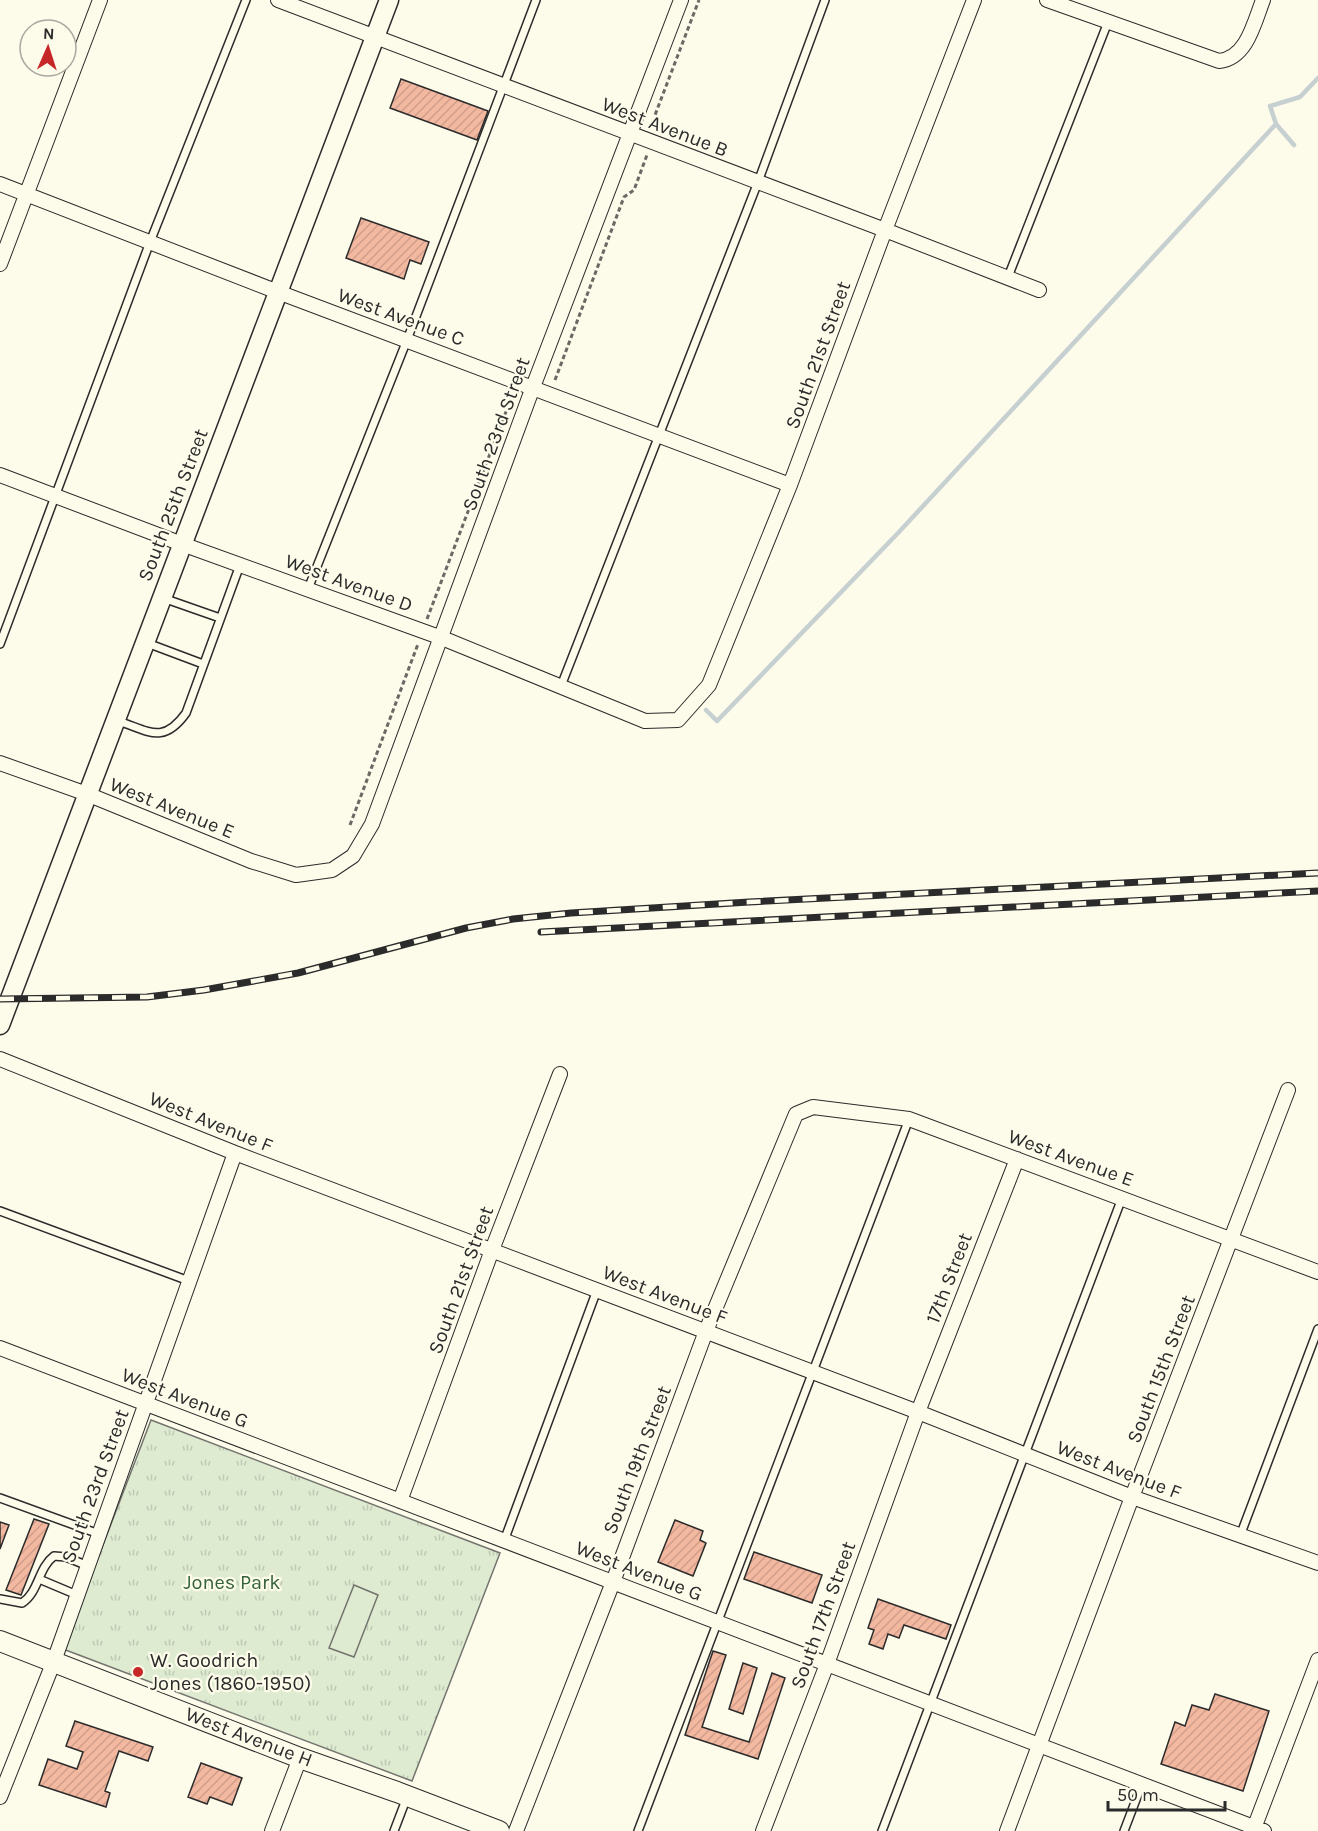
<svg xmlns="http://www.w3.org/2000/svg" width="1318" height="1831" viewBox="0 0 1318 1831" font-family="Karla,sans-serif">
<defs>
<pattern id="grass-tufts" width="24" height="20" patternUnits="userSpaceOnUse" patternTransform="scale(1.5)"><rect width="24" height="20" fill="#deebd1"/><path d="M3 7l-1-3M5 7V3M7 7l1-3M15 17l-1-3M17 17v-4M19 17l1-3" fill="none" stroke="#bfcab4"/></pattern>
<pattern id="building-hatch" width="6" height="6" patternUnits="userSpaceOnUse" patternTransform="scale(1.5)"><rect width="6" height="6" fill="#f2b8a0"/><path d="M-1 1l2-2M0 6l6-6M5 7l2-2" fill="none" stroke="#d09e8a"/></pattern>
</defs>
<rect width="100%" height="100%" fill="#fdfbea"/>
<path fill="url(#grass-tufts)" stroke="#74746e" stroke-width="1.5" d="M151,1420L500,1553L412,1781L63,1649Z"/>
<path fill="#deebd1" stroke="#74746e" stroke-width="1.5" d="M354,1585L378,1595L354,1657L329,1648Z"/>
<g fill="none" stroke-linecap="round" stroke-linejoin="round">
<path stroke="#c7d0d0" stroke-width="4.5" d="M1294,145L1276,124L1270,106L1300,97L1318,78
M706,710L717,721L899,532L1276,124"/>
</g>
<path fill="url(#building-hatch)" stroke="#2b2b2b" stroke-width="1.5" d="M401,79L488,111L477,140L390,108Z
M361,218L429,242L421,264L410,260L404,279L346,258Z
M34,1519L49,1524L21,1595L6,1590Z
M675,1520L703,1531L700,1540L706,1543L693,1576L658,1562Z
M0,1522L9,1525L0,1549Z
M754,1552L822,1575L812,1603L744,1579Z
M878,1599L951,1625L946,1639L904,1625L899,1638L888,1634L883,1649L869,1644L874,1630L868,1628Z
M713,1651L726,1655L702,1727L749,1742L772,1673L785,1678L758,1759L685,1735Z
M743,1663L757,1668L743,1714L729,1709Z
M1215,1694L1269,1711L1243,1791L1161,1764L1175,1722L1185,1726L1192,1705L1209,1710Z
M75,1721L153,1747L148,1761L119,1751L105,1791L110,1793L106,1807L39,1785L48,1759L77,1769L83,1752L66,1746Z
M201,1763L242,1778L232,1805L210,1797L207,1804L188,1797Z"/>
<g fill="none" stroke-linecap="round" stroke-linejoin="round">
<g stroke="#2b2b2b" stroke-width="10">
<path id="service" d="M1008,277L1108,22
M308,589L407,340L536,0
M163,598L220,618
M147,643L203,664
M0,644L150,242L246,0
M561,686L758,182L825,0
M118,721C149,731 163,745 186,713L240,565
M0,1211L189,1281
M0,1498L99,1534
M1240,1536L1318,1329
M504,1541L597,1290
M39,1579L77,1595
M0,1599L22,1603C39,1592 38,1568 54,1556L66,1557L88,1566
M394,1831L407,1797
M638,1831L909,1119
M882,1831L1122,1198
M1124,1831L1142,1784"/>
</g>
<g stroke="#2b2b2b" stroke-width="16">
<path id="minor" d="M278,0L885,230L1039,290
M1047,0L1219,61C1247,58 1254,23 1263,0
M0,184L278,292L790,485
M0,264L100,0
M0,475L182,544L442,638L645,721L678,720L709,685L790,485L885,230L974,0
M0,763L87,794L251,861L296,875L332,870L353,856L372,824L533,387L681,0
M0,1059L235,1153L918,1412L1132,1497L1318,1563
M0,1348L1264,1831
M400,1501L492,1250L560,1074
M0,1797L54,1661L235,1153
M272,1831L300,1758
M516,1831L613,1582L706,1331L796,1114L813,1107L909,1119L1318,1272
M763,1831L827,1664L918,1412L1017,1159
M1007,1831L1132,1497L1288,1090
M1253,1831L1318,1660"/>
</g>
<g stroke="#2b2b2b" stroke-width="21">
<path id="tertiary" d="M0,1025L389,0"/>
</g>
<g stroke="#2b2b2b" stroke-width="22">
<path id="secondary" d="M0,1641L300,1758L397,1792L499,1831"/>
</g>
<path stroke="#6a6964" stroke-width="3" stroke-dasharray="4.5 3" stroke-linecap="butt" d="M657,129L658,125L655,115L699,0
M555,380L624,197L634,190L647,155
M427,619L512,396
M350,825L418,644"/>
<use href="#service" stroke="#fdfbea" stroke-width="7"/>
<use href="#minor" stroke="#fdfbea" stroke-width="14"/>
<use href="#tertiary" stroke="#fdfbea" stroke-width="18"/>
<use href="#secondary" stroke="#fdfbea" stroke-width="20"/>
<g stroke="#2b2b2b" stroke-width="7">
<path id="rail" d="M541,932L1318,891
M0,999L147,997L204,990L298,973L466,928L513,919L571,913L749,902L1318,873"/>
</g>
<use href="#rail" stroke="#fdfbea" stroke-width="4.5" stroke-dasharray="14" stroke-linecap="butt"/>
</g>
<circle fill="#c62828" stroke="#fdfbea" stroke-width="2" cx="138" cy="1672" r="6"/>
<g text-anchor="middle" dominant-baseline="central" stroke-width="4.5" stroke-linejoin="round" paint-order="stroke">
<g font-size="20" fill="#2b2b2b" stroke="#fdfbea">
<text transform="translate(665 127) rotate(21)">West Avenue B</text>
<text transform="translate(401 317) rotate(20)">West Avenue C</text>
<text transform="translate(818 355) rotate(-70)">South 21st Street</text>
<text transform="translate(496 434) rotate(-70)">South 23rd Street</text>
<text transform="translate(173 505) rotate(-69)">South 25th Street</text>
<text transform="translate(349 583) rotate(20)">West Avenue D</text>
<text transform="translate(172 808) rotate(22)">West Avenue E</text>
<text transform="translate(211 1122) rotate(22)">West Avenue F</text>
<text transform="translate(1071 1158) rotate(20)">West Avenue E</text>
<text transform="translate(949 1278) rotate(-69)">17th Street</text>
<text transform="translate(461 1280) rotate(-70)">South 21st Street</text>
<text transform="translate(665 1295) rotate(21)">West Avenue F</text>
<text transform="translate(1161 1369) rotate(-69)">South 15th Street</text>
<text transform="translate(185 1398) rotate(21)">West Avenue G</text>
<text transform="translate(637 1460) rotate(-69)">South 19th Street</text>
<text transform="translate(1119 1470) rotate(21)">West Avenue F</text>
<text transform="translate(95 1486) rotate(-70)">South 23rd Street</text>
<text transform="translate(639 1571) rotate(21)">West Avenue G</text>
<text transform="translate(823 1615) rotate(-70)">South 17th Street</text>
<text transform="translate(249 1737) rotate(21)">West Avenue H</text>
</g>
<g font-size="20" fill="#34623c" stroke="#fdfbea">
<text x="232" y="1582">Jones Park</text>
</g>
<g font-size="20" fill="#2b2b2b" stroke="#fdfbea" text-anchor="start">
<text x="150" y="1660">W. Goodrich<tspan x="150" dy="23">Jones (1860-1950)</tspan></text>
</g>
</g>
<g transform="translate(48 48) rotate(3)"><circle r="28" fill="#fdfbea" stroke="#a9a89e" stroke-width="1.5"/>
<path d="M0-4.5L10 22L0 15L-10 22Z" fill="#c62828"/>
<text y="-9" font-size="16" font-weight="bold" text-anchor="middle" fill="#2b2b2b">N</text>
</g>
<path d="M1108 1801v9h117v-9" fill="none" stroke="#2b2b2b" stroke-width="3"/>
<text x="1117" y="1801" font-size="18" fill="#2b2b2b" stroke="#fdfbea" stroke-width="4.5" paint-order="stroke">50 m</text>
</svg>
